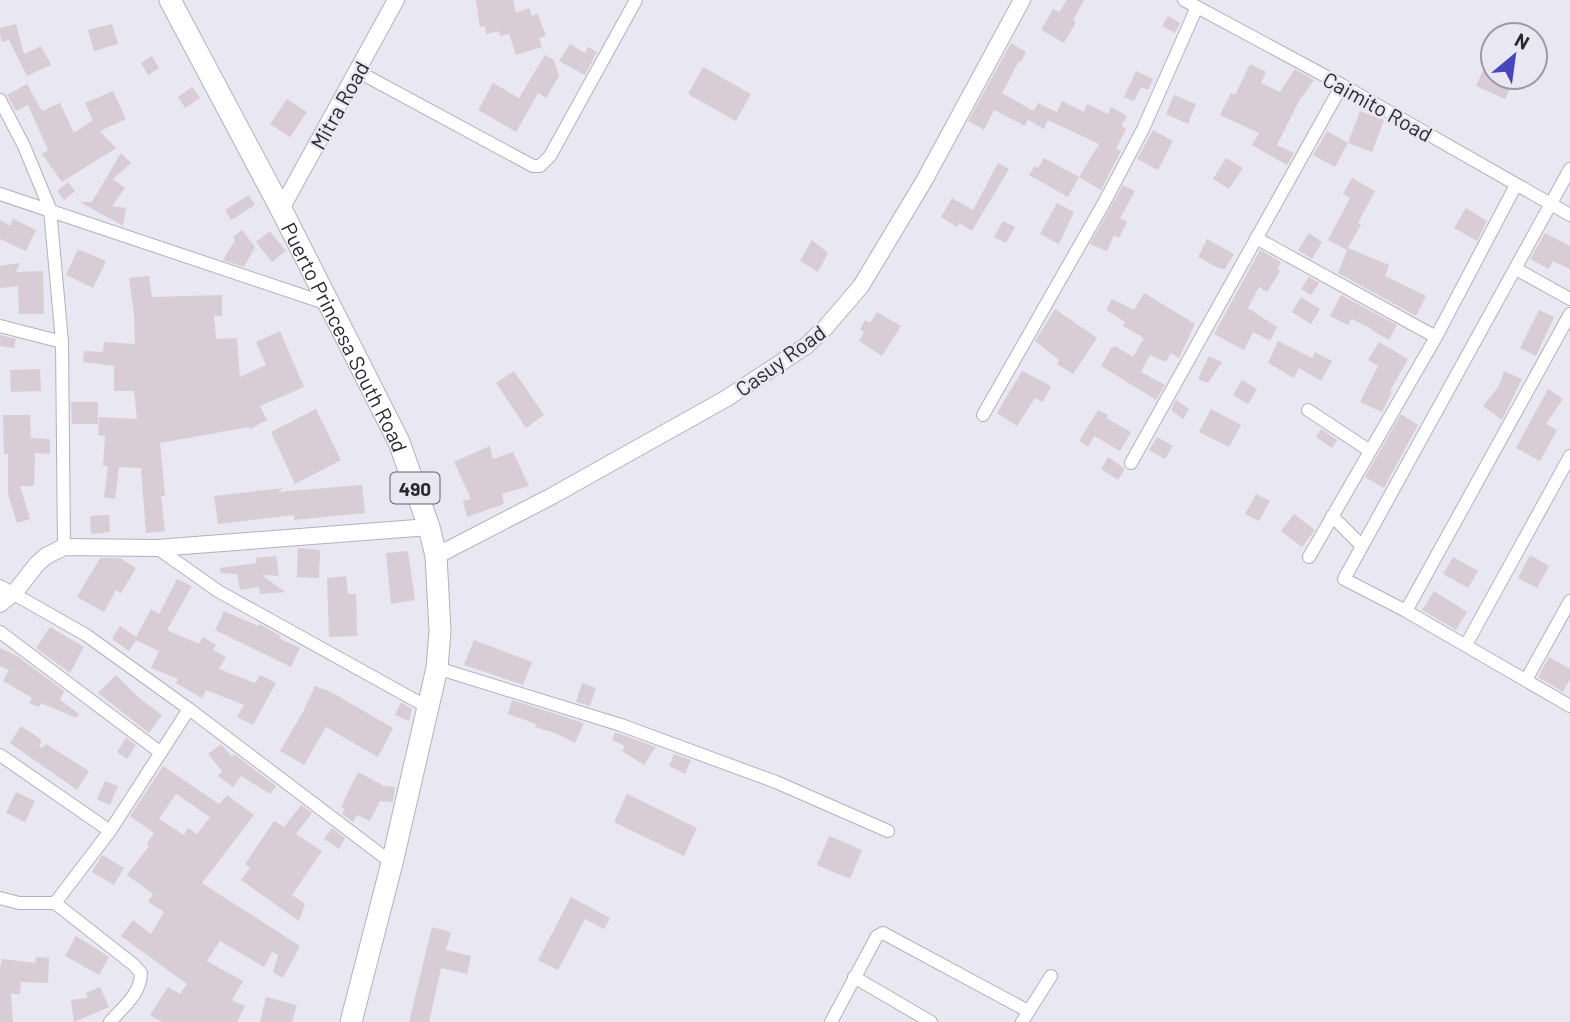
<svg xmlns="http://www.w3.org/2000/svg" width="1570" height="1022" viewBox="0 0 1570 1022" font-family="Barlow,sans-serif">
<rect width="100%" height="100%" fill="#e8e7f2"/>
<path fill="#d8cdd5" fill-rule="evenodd" d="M476,0H513L516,13L529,8L532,16L538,14L546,36L539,38L542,47L516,55L509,34L500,36L499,31L486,34L485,26L480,27Z
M1067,0H1084L1073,20L1076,22L1064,43L1041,30L1053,9L1059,12Z
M1168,16L1180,23L1175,33L1162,26Z
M16,24L24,54L41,46L51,65L27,76L9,40L2,42L0,35V28Z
M112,24L118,44L94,51L88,30Z
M1011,43L1026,52L1021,62L1019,61L1002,93L1034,111L1038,103L1057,112L1062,101L1084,112L1087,104L1108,114L1111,107L1127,116L1121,126L1126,129L1116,149L1121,151L1101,190L1079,177L1099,144L1048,120L1044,129L1028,120L1025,126L994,110L984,130L968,121Z
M570,44L585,53L588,47L597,52L585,75L559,61Z
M1493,48V77H1515L1505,99L1476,86Z
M545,55L554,60L559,76L546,98L538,93L516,132L478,110L493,83L519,98Z
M152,56L159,68L148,75L141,63Z
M1250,64L1266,72L1261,83L1280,92L1295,69L1314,80L1299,101L1277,145L1294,153L1287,165L1252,145L1259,133L1220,115L1231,93L1235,95Z
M703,67L751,94L736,121L688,94Z
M1136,71L1153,79L1148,90L1141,87L1134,101L1124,97Z
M27,84L42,111L60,103L74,133L93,120L85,103L113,91L126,119L100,131L116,148L62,182L42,154L48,150L28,105L16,111L7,95Z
M192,87L200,98L185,108L178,97Z
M1174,95L1196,104L1188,124L1166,114Z
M287,99L307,112L290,137L270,124Z
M1360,111L1384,120L1372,152L1348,143Z
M1153,130L1173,141L1158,170L1137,159Z
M1327,131L1348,143L1335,167L1313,155Z
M121,153L131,163L113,179L125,188L112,206L126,208L123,226L80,202H92Z
M1044,158L1079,177L1068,197L1029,175L1035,166L1038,168Z
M1226,158L1243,168L1229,189L1213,179Z
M998,163L1009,169L972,231L959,223L957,227L941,217L952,198L973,210Z
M1352,178L1375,191L1358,223L1361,225L1348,248L1389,265L1385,276L1426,296L1416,316L1338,273L1348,248L1347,250L1328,240L1350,198L1343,194Z
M68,182L75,191L64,200L57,191Z
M1123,185L1135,191L1120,218L1127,222L1119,238L1114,235L1107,251L1090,244Z
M249,195L255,205L231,220L225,210Z
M1057,203L1074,212L1059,244L1040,234Z
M1466,208L1487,221L1477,241L1454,228Z
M13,219L36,230L26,251L0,239V220L10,226Z
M1003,221L1015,227L1006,243L994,237Z
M242,230L255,247L244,267L223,260L235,240L233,237Z
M270,231L286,251L272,262L256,242Z
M1309,233L1322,242L1312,259L1298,250Z
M1545,233L1570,246V269L1553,261L1549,269L1530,259Z
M1207,239L1234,254L1225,269H1220L1198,257Z
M812,240L828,253L818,272L800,261Z
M78,249L106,261L93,288L66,275Z
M1260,250L1281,262L1278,269L1280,271L1267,292L1259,287L1248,308L1277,327L1270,341L1253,332L1244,350L1214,334Z
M20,263L16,272L43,271L44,314H19L18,286L0,288V266Z
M149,276L152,297L222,295V316H214L216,339L237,338L240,377L266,365L256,342L280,331L304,387L260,406L267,420L250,429L249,427L160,443L165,496H161L165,531L146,533L141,468L119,467L115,499L104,497L108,466H103L105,436L98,435L99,417L137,419L134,391H114V366L83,362L84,351L103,352L104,342L135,344L134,314L129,278Z
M1309,277L1319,283L1311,295L1301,289Z
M1144,293L1195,324L1179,358L1171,353L1166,362L1150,355L1141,372L1165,385L1156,400L1101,366L1112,347L1113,348L1115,346L1133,357L1144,338L1123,326L1125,322L1106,310L1112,299L1134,310Z
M1341,295L1397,325L1389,340L1371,330L1372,329L1352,319L1348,325L1330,316Z
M1301,297L1320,309L1311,324L1292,312Z
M1055,309L1097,338L1073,374L1057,364L1059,360L1035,341Z
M1539,310L1554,317L1536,356L1520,348Z
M877,312L901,326L882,356L859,341L864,332L860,330L865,320L870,323Z
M0,335L16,339L14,348L0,346Z
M1278,341L1312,358L1315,352L1332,361L1321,381L1299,368L1294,378L1268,363Z
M1379,342L1408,359L1390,391L1392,392L1382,412L1360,402L1378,366L1368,360Z
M1209,356L1222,362L1208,383L1198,379Z
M40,369L41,391L11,392L10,370Z
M514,371L544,415L526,428L496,383Z
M1022,371L1051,386L1043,402L1035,398L1017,426L997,413Z
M1504,371L1522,379L1502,420L1483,406L1499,386Z
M1242,380L1257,389L1248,404L1233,395Z
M1548,389L1563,399L1546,424L1557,430L1540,461L1516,448Z
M1176,400L1189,409L1183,419L1171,410Z
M71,402H98V424H72Z
M316,409L341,460L295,484L271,432Z
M1211,409L1241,425L1229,447L1199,432Z
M1098,410L1108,415L1106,418L1131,432L1120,451L1094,436L1088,447L1079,441Z
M1401,414L1418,425L1384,488L1365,477Z
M3,415H30L31,438L50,439V454L35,453L34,486H20L30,519L17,523L8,494V454H4Z
M1321,429L1337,440L1332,448L1316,437Z
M1157,437L1173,446L1165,459L1149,450Z
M490,446L493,459L513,452L529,486L502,494L504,504L467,517L463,501L471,499L454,462Z
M1108,457L1125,469L1118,480L1101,469Z
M362,485L365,513L294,520V515L218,524L214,496L283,488L278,492Z
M1256,494L1270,501L1259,521L1245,514Z
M1294,514L1315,530L1302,547L1281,531Z
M109,515L110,532L91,534L90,516Z
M298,548L320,550L319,578L297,577Z
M408,551L415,600L391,604L386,553Z
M1530,555L1549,566L1537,588L1518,578Z
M276,556L279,576L262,575L285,592L260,594L259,587L240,590L237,574L221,573L220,568L256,563V558Z
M1453,557L1478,571L1468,588L1443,574Z
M100,558H120L136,568L121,593L116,590L104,612L77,597Z
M346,576L348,594H356L357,636L329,637L327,578Z
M177,579L192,586L167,630L199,644L203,637L216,645L213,650L226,657L219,669L255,683L260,675L276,683L253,725L237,717L244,705L206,690L202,698L176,683L178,679L151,668L159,651L136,640L129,651L113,640V636L120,626L136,637L151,609L159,614Z
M1434,591L1467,612L1456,630L1422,610Z
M224,611L258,626L259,624L281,636L279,638L300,648L291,667L215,630Z
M50,627L84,647L70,673L36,648Z
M474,640L532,662L523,685L464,665Z
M0,648L17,656L64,691L60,700L79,714L77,718L41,703L39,707L29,703L32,698L3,681L9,670L0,666Z
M1549,657L1570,669V679L1563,692L1538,677Z
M116,675L139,698L162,715L149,733L98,693Z
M582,683L596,688L590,706L576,702Z
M315,686L331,692L393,728L378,757L326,727L304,765L280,751L303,712Z
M512,700L584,723L575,743L555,733L535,727L536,724L508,714Z
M401,702L412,709L409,721L395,715Z
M21,726L39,738L42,741L39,746L42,748L46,744L89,771L77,790L10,743Z
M615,732L656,747L644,765L622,751L625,746L612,740Z
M126,738L136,745L127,759L117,752Z
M221,744L232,757L234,754L276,786L270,794L241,776L233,787L218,776L222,771L208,754Z
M674,754L691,760L685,774L669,766Z
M163,766L219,804L227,795L254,815L202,883L300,946L283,978L273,972L278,955L272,952L264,967L220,941L207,961L243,981L232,1000L245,1006L237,1022H162L150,1015L168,987L180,994L187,984L121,936L133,920L151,934L164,912L148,902L153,894L127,875L149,846L147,844L154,833L130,816ZM176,794L210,817L197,834L188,828L184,835L159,819Z
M358,772L384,786L395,787L393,802L380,801L370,821L357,815L353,822L342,814L345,809L341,807Z
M105,781L118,786L110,805L97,799Z
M16,792L35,801L25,822L6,813Z
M627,794L697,828L684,856L614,822Z
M301,805L312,813L296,834L322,851L292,895L305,904L299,921L241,880L250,868L245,864L274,821L284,827Z
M332,828L345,838L339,849L324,839Z
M829,836L862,850L850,879L817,865Z
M102,855L124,868L114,885L92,872Z
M571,897L610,918L604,929L585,919L558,970L538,960Z
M432,927L451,932L446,950L471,956L467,974L441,968L429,1022H409Z
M76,936L109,957L99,975L65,956Z
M36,957L49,958L48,983L21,982L20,994H11L13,1022H0V968L2,959L35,963Z
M100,987L109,1007L74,1022L71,1000L88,998L86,993Z
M266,997L297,1005L292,1022H260Z"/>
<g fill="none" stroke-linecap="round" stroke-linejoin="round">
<g stroke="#b2b1bc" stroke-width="14">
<path id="minor" d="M1184,0L1342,85L1570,215
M357,71L533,166H540L550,156L636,0
M0,100L24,146L50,209L62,342L64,547
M1570,169L1344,579L1406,611L1570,706
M0,194L328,304
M1256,238L1436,337
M1516,269L1570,299
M0,326L62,342
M1308,410L1370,451
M983,415L1105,201L1143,129L1197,7
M1131,463L1342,85
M1332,516L1362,546
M157,548L218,591L429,708
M1309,557L1436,337L1516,185
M0,586L86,635L189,709L392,863
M1406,611L1570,314
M0,632L161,753
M1466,645L1570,456
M437,668L621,725L776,782L888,831
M1526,680L1570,601
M0,755L110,831
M0,898L19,903H55L134,965L141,973C141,994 122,1008 110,1022
M55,903L110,831L189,709
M854,977L931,1022
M831,1022L877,936L883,933L1028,1011
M1022,1022L1051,976"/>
</g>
<g stroke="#b2b1bc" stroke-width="18">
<path id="tertiary" d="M281,209L396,0
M436,556L552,496L727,398L806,346L825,328L861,286L924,181L1022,0
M0,604L15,592L37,564L46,556L64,547L157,548L429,527"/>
</g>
<g stroke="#b2b1bc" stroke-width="23">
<g id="primary">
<path id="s1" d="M170,0L281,209L399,442L429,527L436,556L440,631L437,668L392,863L351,1022"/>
</g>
</g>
<use href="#minor" stroke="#fff" stroke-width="12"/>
<use href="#tertiary" stroke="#fff" stroke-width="16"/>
<use href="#primary" stroke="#fff" stroke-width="21"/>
</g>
<g text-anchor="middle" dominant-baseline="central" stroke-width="5" stroke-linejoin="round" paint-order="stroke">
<rect fill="#e8e7f2" stroke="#626268" stroke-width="2" x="390.5" y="472.5" width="49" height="31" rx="5"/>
<g font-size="19" font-weight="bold" fill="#29292d">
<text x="415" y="488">490</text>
</g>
<g font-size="21" fill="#29292d" stroke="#e8e7f2">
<text transform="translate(339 105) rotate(-61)">Mitra Road</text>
<text transform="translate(1378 106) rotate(29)">Caimito Road</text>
<text stroke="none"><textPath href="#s1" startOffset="380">Puerto Princesa South Road</textPath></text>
<text transform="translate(780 360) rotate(-36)">Casuy Road</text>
</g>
</g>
<g transform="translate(1514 56) rotate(29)"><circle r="33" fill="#e8e7f2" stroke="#9c9ba3" stroke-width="2"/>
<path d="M0-5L12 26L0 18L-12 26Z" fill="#4846bc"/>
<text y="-10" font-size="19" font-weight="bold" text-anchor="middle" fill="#29292d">N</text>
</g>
</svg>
